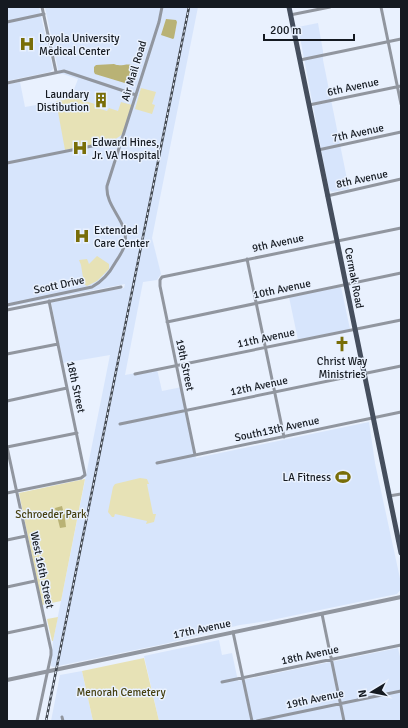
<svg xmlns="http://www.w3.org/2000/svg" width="408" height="728" viewBox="0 0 408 728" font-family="Signika,sans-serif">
<rect width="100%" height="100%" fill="#e9f1fe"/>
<path fill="#d7e5fc" d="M7,7H39L53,69L50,72L7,81Z
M45,7H198L152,238L161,274L157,280L143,282L125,375L157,369L162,391L182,387L196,458L369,422L375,463L401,583V589L397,594L267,621L240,625L164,644L53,667L51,666L53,641L110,355L63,363L51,302L124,288L125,284L7,307V84L20,82L25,107L64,100L65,95L71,97L78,79L63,74H59Z
M318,23L323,51V60L349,189L332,192L329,190L298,27Z
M341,287L350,329L298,340L289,297Z
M219,640L222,655L232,653L238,681L398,648L401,661V721H159L144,656Z
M82,671L93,721H51L60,675Z"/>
<path fill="#e7e2b6" d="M141,88L156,92L152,104L155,105L152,114L135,109Z
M65,95L95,104L94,107L107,111L109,108L118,111L121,102L132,105C129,114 128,125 123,133C116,144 78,147 65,150L56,101L65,100Z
M97,256L109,264V269L97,281L87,286L84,284L81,265L79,260L87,259L89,264Z
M140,478L147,479L149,484H147L153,514H156L154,522L146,524L147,521L115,514L114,517H112L108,512L113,487L115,484Z
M85,479L61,601L42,605L19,493Z
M58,617L53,641H52L47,619Z
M144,658L159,721H93L82,671Z"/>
<path fill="#b9b275" d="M166,19L176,20L177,22L174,38L173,39L161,35Z
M114,64C120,67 126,63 133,65C135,71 132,80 128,84L95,74L94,72V67L96,65Z
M62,506L64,514L68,513L70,518L65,519L66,527L60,528L55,508Z"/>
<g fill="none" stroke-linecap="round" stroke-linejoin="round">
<path stroke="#91969f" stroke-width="3" d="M42,7L56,72
M381,7L401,104
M290,15L330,7
M7,22L44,14
M300,60L401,39
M7,83L64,71L136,95
M309,105L401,86
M318,150L401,132
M7,163L122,140
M327,196L401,179
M247,259L284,437
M7,305L92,287C103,281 109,274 115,263C118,258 122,253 124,247C132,223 105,209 107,186L159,22L162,7
M7,310L121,287
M167,322L401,273
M7,354L58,344
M135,374L401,320
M7,401L67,388
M120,424L401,366
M7,447L51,650V655L37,721
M7,447L77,433
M195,455L160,286V280L162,277L401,228
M157,463L401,412
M7,493L81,478L85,475L49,301
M389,496L401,494
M7,540L26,536
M7,587L35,581
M322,614L344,721
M233,632L252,721
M7,633L45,625
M222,682L401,645
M62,717L63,721
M257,721L401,691"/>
<path stroke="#91969f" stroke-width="4" d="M7,680L401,597"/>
<path stroke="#454e5d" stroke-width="5" d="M289,7L401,553"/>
<g stroke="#424850" stroke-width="2.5">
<path id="rail" d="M46,721L189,7"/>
</g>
<use href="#rail" stroke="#e9f1fe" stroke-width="1" stroke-dasharray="3" stroke-linecap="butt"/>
</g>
<defs>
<g id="hospital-bare" transform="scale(1.2)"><path d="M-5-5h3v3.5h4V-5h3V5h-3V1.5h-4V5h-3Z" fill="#786d08" stroke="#e9f1fe" stroke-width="2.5" paint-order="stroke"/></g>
<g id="building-bare" transform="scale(1.2)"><path d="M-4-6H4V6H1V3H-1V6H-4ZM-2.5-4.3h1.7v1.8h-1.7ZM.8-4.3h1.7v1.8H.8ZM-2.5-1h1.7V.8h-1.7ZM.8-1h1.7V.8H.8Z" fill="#786d08" stroke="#e9f1fe" stroke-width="2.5" paint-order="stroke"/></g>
<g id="church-bare" transform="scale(1.2)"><path d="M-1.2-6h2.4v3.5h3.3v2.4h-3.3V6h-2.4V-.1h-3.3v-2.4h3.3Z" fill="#786d08" stroke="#e9f1fe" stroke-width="2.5" paint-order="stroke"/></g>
<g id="stadium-bare" transform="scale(1.2)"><path d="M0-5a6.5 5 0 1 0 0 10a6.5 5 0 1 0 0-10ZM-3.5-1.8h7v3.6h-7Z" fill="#786d08" stroke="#e9f1fe" stroke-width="2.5" paint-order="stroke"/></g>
</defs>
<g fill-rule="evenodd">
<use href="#hospital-bare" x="27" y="44"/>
<use href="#building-bare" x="101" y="100"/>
<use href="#hospital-bare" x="80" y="148"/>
<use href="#hospital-bare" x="82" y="236"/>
<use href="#church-bare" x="342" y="344"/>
<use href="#stadium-bare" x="343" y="477"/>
</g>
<g text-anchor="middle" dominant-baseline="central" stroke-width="3" stroke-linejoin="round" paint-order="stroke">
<g font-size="11" fill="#151a21" stroke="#e9f1fe" text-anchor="start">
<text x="39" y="38">Loyola University<tspan x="39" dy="13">Medical Center</tspan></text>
<text x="89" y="94" text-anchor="end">Laundary<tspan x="89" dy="13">Distibution</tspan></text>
<text x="92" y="142">Edward Hines,<tspan x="92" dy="13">Jr. VA Hospital</tspan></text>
<text x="94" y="230">Extended<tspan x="94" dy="13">Care Center</tspan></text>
<text x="342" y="361" text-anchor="middle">Christ Way<tspan x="342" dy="13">Ministries</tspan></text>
<text x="331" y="477" text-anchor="end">LA Fitness</text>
</g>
<g font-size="11" fill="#151a21" stroke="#e9f1fe">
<text transform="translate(134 71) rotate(-73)">Air Mail Road</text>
<text transform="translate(353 87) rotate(-12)">6th Avenue</text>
<text transform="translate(358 133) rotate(-12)">7th Avenue</text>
<text transform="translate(362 179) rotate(-12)">8th Avenue</text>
<text transform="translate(278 243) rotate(-12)">9th Avenue</text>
<text transform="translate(354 278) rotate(79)">Cermak Road</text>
<text transform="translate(59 285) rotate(-12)">Scott Drive</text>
<text transform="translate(282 289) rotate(-12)">10th Avenue</text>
<text transform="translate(266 338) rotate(-12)">11th Avenue</text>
<text transform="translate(185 365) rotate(78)">19th Street</text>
<text transform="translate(259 386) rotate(-12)">12th Avenue</text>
<text transform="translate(76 387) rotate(78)">18th Street</text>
<text transform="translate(277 429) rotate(-12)">South13th Avenue</text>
<text transform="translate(42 570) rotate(78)">West 16th Street</text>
<text transform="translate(202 629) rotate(-12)">17th Avenue</text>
<text transform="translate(310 655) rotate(-12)">18th Avenue</text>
<text transform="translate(315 699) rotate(-12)">19th Avenue</text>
</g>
<g font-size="11" fill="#453f0f" stroke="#e9f1fe">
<text x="51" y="514">Schroeder Park</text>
<text x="121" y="692">Menorah Cemetery</text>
</g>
</g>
<rect width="408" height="728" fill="none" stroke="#151a21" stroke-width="16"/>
<g transform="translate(372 692) rotate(260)" stroke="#e9f1fe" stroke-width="3" paint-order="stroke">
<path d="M0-3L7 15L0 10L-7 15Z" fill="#151a21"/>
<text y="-6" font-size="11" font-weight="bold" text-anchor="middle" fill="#151a21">N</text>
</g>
<path d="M264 34v6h90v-6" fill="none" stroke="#151a21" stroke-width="2"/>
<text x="270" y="34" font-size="12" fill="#151a21" stroke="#e9f1fe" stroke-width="3" paint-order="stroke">200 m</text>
</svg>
